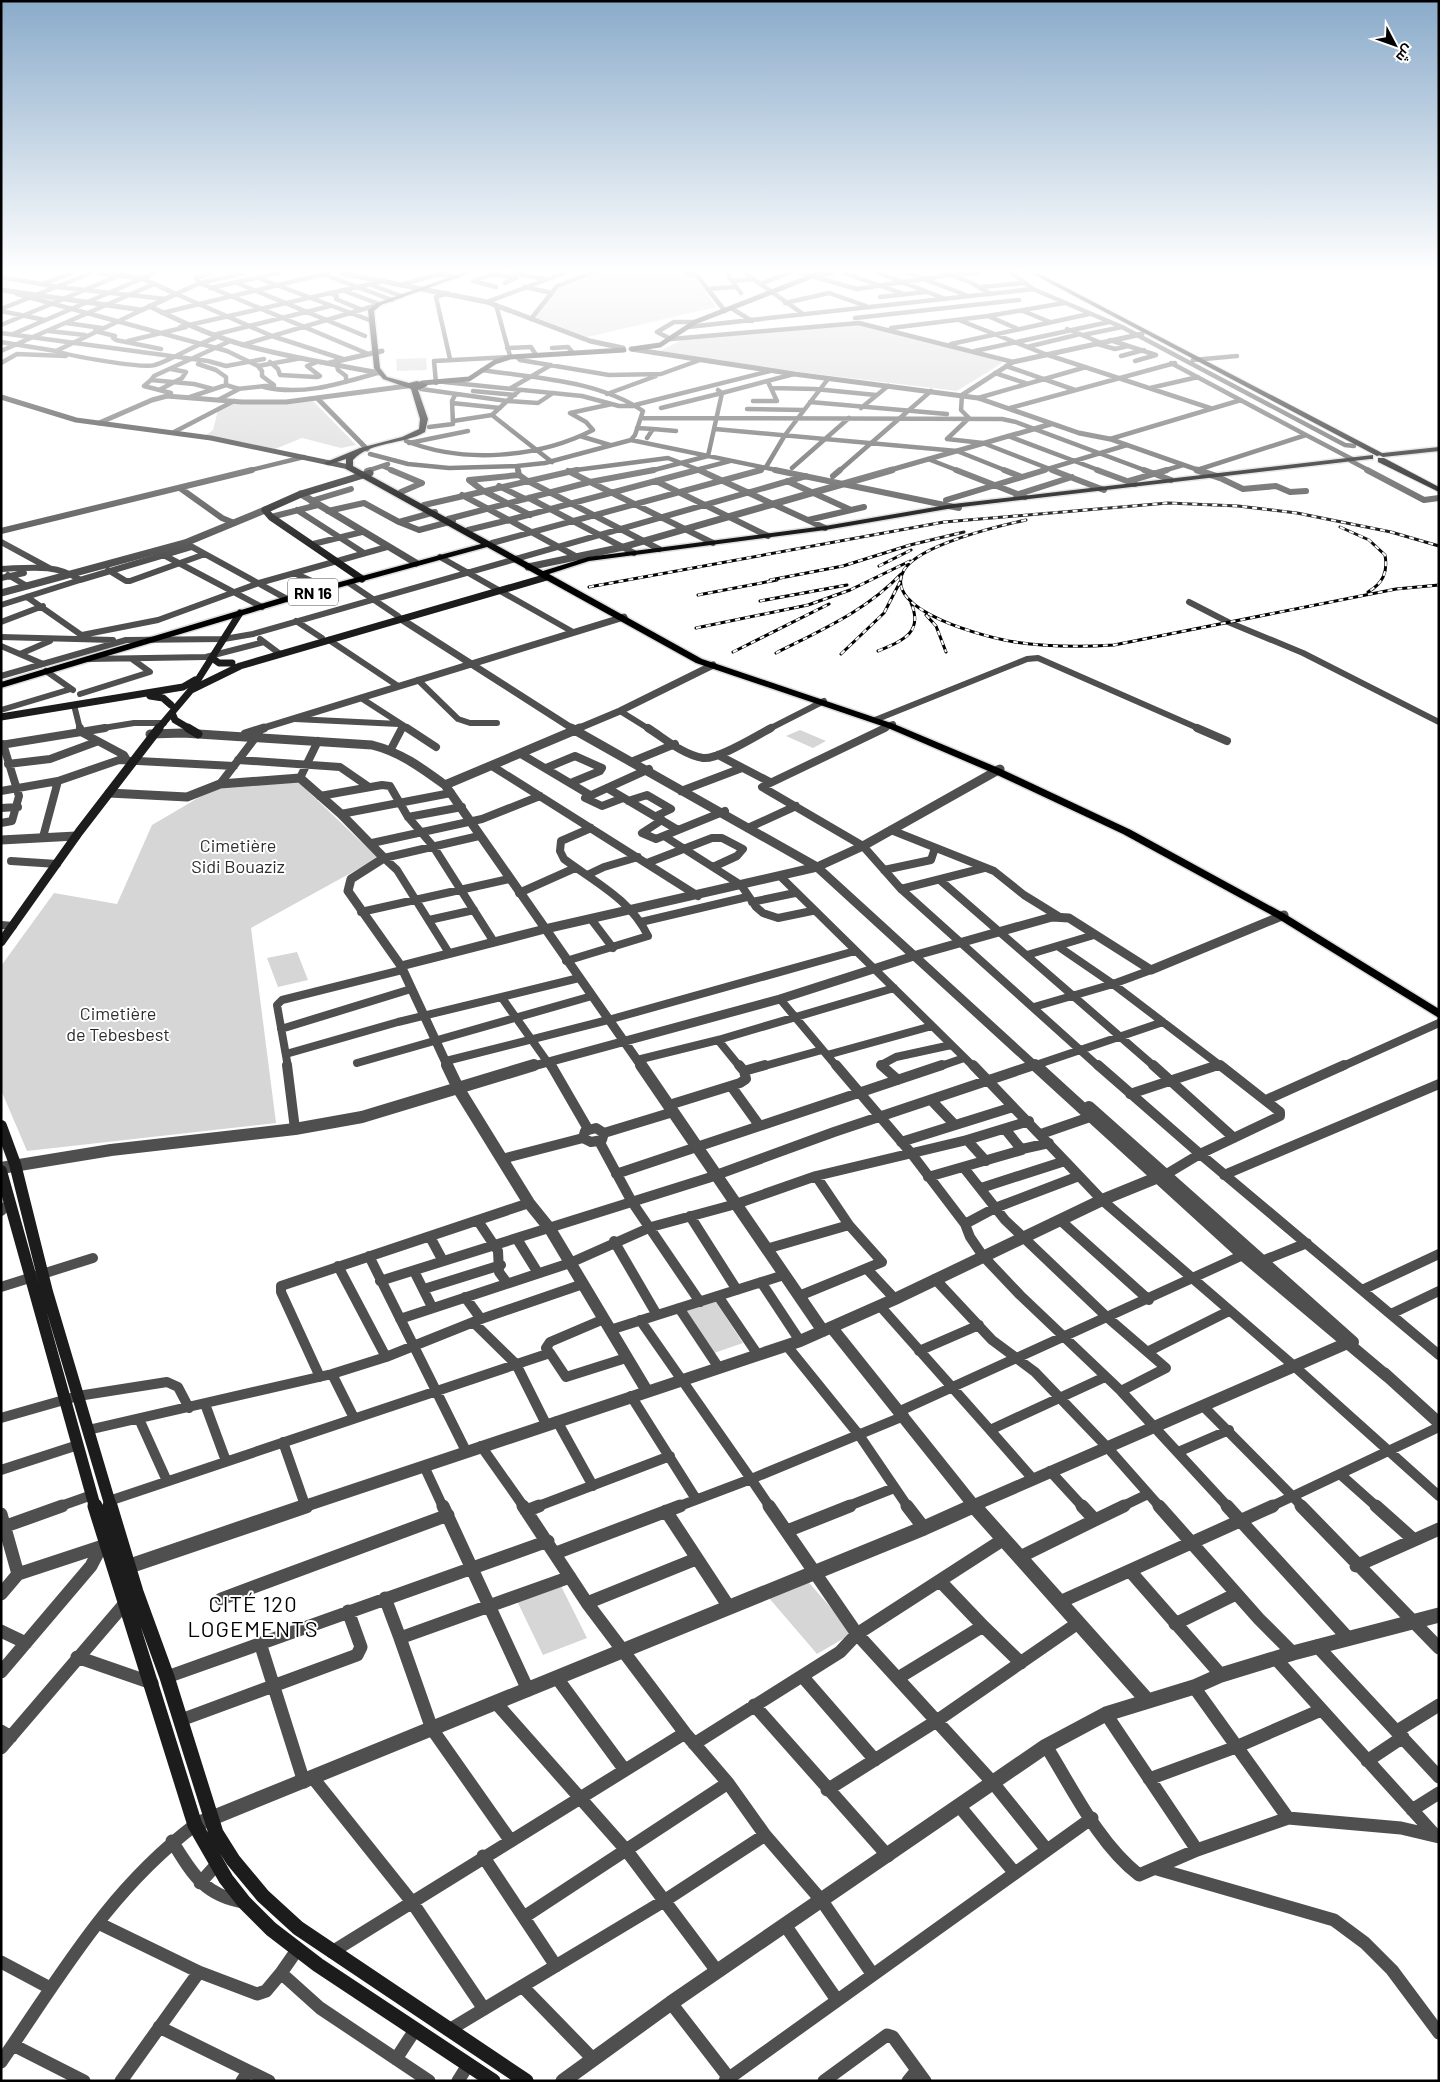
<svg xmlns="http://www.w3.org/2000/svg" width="1440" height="2082" viewBox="0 0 1440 2082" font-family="Barlow,Cairo,sans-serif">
<rect width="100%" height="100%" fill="#fff"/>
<path fill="#d6d6d6" d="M593,273H676L694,277L716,307L587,337L535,317L560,285Z
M862,324L999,360L1002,363L957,391L783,370L660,351L684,339Z
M426,358L427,370L397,371L396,359Z
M313,401L356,445L341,448L302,438L275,449L206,435L213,430L218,410L230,403Z
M800,730L826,741L813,748L786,736Z
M296,780L378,858L251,928L276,1123L27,1151L1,1090V966L54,893L117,904L152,825L215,788Z
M297,952L308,980L278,987L267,958Z
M714,1299L743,1343L714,1353L685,1309Z
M804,1577L853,1633L817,1654L769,1598Z
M559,1582L587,1638L543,1655L516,1599Z"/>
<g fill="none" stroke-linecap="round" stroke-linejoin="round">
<g stroke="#dbdbdb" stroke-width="3">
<path id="primary" d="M462,273H470L381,305L374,311L380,368L387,377L409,383L417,381L427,384V386L418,390L428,419L425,432C403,445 370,441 353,460V466L543,571L588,557L825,526L953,504L1373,455V459H1370L953,508L825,530L589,561L549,574L702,659L894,724L1001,769L1131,830L1285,914L1439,1009V1018L1277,918L1123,834L993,773L888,728L696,663L487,547L290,601L1,688V682L284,597L481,544L346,469V459L328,465L324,463L360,448L402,437L419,429L420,419L411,389L383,379L374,368L368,310L377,303Z
M1439,447V451L1383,457L1379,455L1383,453Z"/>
</g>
<g stroke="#dbdbdb" stroke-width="2">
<path id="trunk" d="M1031,273H1038L1384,454L1377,456Z
M1378,458H1384L1439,487V492L1378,462Z"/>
</g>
<path stroke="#4f4f4f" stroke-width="4.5" d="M213,273L195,278L200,283L245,273
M513,273L545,279
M684,273L694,275
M695,273L725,311
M730,273L729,277L741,293
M745,273L803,314
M801,273L857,289L949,275L979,273
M844,273L904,294
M879,273L943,298
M908,273L966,295
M1012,273L1033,289L1122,327L1345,445L1354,446
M323,274L392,300
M816,276L833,273
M953,276L970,282L991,294
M1,277L58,287L166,299
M258,278L372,321
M732,281L754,279
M237,283L365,336
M42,284L72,273
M369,284L401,296
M404,284L439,274L457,277
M760,284L789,273
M496,287L473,281L493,274L516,278L505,283
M525,287L552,293
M981,287L1023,283
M210,288L278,273
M707,289L735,287
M342,290L379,304
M329,293L337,296L336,299L360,309
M448,293L436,297L450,359
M17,294L227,351L258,366L302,358
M176,294L200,283L366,353
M176,294L272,336L343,359
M880,297L925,292
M487,302L564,273
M785,303L829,293L866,306
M496,305L510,356
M731,308L752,321
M1,309L91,273
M142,310L56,351C70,356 144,369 155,365C176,358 194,345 215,338
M1,311L45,320
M1023,311L1050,322
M162,313L328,273
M988,316L1018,329
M855,318L1019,300
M531,319L557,286L591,273
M959,320L1045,354L1210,408
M695,322H674L657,332L671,339L859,323L1013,362
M66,323L102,328
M1,325L125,273
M180,327L384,281
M688,327L1033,289
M891,328L988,316L1064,303
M1067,329L1099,342
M49,331L85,335
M95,331L115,336L113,338L116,340L161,349
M1,333L208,361L226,366L264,359
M13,334L155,273
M213,335L330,306
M1083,335L1122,327
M1110,340L1156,355L1135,361
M128,341L186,327
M1,342L56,351
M1094,343L1115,349L1128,346
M951,344L1089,314
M242,345L374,306
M1027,347L1080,334
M507,348L531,347L536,355
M552,348L568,347L573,353
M1,351L154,284
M975,351L1109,322
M1121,356L1144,350
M517,357L520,360L609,375L661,374L700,360
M1193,360L1237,356
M270,362L278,369L280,375L316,377
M317,362L307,366L320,376L317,377
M1,363L17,354L66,356
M1171,363L1306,435L1197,470
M198,364L216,370L226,377V385L239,389L218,400
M337,366L338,370L346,376V382
M1006,366L1075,390
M482,370C534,378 598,380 643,411L635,435L631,440
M995,373L1025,383
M151,380L144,386L171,393L167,396
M444,382L582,396L619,406H636
M436,383L434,361L510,357
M264,387C303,396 339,384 377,373
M511,388L551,365
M772,388L815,389L876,395
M1150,388L1198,377
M213,389L194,384L151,380L154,376L228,342
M237,389L274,385L262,376V371L258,366
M421,389L507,401L492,415L552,462
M159,390L182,378L186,372L171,369
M520,390L507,401L538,403L553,393
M473,391L515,395
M607,394L656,376
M962,395L961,410L969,418L947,439L983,443L1055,471
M190,397L226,385
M978,398L1086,367
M753,401H777L769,384
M810,402L947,414
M452,403L500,408
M635,405L770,371
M661,408L722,393L718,390
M861,408L888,386
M1010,408L1175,363
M747,409L804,410
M641,418L1002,419L1016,422L1147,471
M453,421L492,415
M429,427L453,424L452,401L455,395
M637,428L653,429L647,438
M653,429L676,431
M715,429L957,451L1007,471
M174,432L234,401
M1306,435L1352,459
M580,436L610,445
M1008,436L1101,471
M1110,439L1241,400
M406,441C464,464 538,458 593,430L586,422L570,413L612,404
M409,443L468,431
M370,454L408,464L449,468L517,466L545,463L631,440L781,471
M928,459L959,471
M1351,461L1370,471
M382,466L394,471
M517,466L518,471
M792,468L849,418
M247,471L304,457
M367,471L388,464
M568,471L668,458L702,471
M650,471L708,456L722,393L794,374
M692,471L730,461
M757,471L766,467L785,435L828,379
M839,471L931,391
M1041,471L1127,445
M1163,471L1183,465"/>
<path stroke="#4f4f4f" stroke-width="6" d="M391,470L422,483L401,492
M518,470L519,475L526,480L659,549
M699,470L825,528
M775,470L959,508
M956,470L1025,497
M1004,470L1022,477
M1052,470L1104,490
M1097,470L1135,484
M1144,470L1171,480
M1367,470L1424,500L1439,498
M367,471L371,470
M568,471L713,543
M519,475L469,480L482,490L530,515
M833,476L840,470
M1218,477L1243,489L1276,486L1290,492L1306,491
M656,481L768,536
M787,481L851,510
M1129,481L1167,470
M499,486L525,499
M180,488L222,518L234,523
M462,495L509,520L468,530
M1016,495L1072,477
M529,498L634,553
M946,500L1045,470
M311,501L351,489
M424,505L577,470
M297,510L364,553
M328,511L364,503L399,522L435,512
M271,517L318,505
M448,519L590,482L654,470
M808,520L864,507
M399,522L419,530L453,521
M1,531L252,470
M1,542L49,568
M185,543L287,599
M492,543L761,470
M313,544L362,532
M156,551L262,607
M440,557L573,632
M579,558L509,520L697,470
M1,569C28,568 56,563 80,580L1,605
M108,570L126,581H130L205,554
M294,573L327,588
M8,575L27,586
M1,578L24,573
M80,580L191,547
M349,583L398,616
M27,597L87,639
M1189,602L1228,622L1303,653L1439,722
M296,621L322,638
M1,622L43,606
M82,635L158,620L259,583L387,547
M1,637L113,640
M260,639L280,654
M329,640L398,686
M1,646L43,664
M20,654L50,641
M89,659L206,657L264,642
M46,671L73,690
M1,676L126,640L224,639L253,634L806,476
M418,680L458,719L470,723H497
M80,694L150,672L132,659
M361,698L409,729
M75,709L80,729
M1,710L71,689
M620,711L649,729
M295,719L399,724
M875,720L1027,659L1038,658L1200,729
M97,729L134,723H164
M402,729L403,727
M769,729L824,701
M882,729L893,724"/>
<path stroke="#4f4f4f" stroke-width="8" d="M80,728L81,732L105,728
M407,728L436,747
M648,728C664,738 683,755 703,758C718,760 756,736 771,728
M885,728L762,787L863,846L901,889L1099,1067
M1197,728L1227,741
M1,745L81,732L124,755L127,760
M391,749L402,728
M521,754L590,795
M718,755L770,782
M238,760L340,767L369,787
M631,762L675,744
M8,764L50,759L96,742
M492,766L698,896
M546,768L575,756L602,768L600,771L573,782
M300,778L318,741
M220,784L259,733
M607,788L678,830
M1,791L58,781L119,760L234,766
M681,791L742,768
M320,796L382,785L390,786L408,817L433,846L494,942
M623,798L602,806L585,798L649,769
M628,801L647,795L671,809L656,816
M1,808L18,807
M341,814L451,793
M408,817L462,807
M662,820L642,833L656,839L725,811
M1,823L12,821L19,796L3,744
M748,828L796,806
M891,830L994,871L1024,895L1058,916
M664,836L741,885L756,907L763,913L778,918L812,911
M43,837L58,781
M372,843L482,819L540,796
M11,861L57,864
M647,863L712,838H722L743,849L737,856L713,867
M884,870L931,860L935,848
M587,875L604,867L638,857
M781,877L974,1067
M941,881L1155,1067
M901,889L984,868
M519,893L575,868
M752,902L795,893
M361,912L509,879
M591,919L613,948
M429,920L474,910
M641,922L747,897
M1,925L13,926
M1059,947L1113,984L1222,1067
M449,953L397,870L384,858L479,836
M1027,955L1094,935
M566,961L648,936C630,899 596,883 564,859L560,851L561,841L591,828
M502,998L551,1067
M780,999L837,1067
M1034,1007L1113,984L1151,970
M281,1029L411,989
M718,1040L740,1067
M286,1054L398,1022L579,978
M827,1055L932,1026
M637,1060L718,1040L894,988
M446,1061L608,1020L855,951
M357,1063L592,996
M288,1067L277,1005L282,1000L402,970
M761,1067L822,1050
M883,1067L881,1065L896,1057L951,1045
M938,1067L964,1058
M1030,1067L1163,1022
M1214,1067L1219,1065
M1341,1067L1439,1023"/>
<path stroke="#4f4f4f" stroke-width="10" d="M287,1065L295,1129
M551,1065L588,1129
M739,1065L744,1071L765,1065
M836,1065L911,1153L965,1224L970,1237L983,1256L1020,1295L1121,1391L1228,1507
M881,1065L898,1080
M973,1065L1065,1161
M1098,1065L1200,1154L1280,1116V1112L1220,1065
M1153,1065L1234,1138
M731,1086L759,1125
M1130,1094L1218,1065
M931,1100L955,1125
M1266,1100L1344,1065
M669,1105L740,1083L746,1079L744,1071
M596,1128L604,1133L602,1140L591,1142L583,1138L585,1131Z
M604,1133L673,1112
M1041,1134L1090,1117
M967,1140L986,1161
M599,1141L632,1202L700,1302
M901,1142L1013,1107
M1022,1149L1049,1143
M502,1159L583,1138
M964,1168L1005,1220L1108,1318L1166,1368L1121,1391
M616,1174L942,1065
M1165,1175L1200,1154L1439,1355
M1224,1175L1439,1084
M928,1177L1022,1150L1005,1129
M981,1188L1065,1161L1102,1200L1294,1366L1439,1496
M1,1211L10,1203
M690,1216L737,1290
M1060,1220L1149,1300
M478,1221L498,1251L499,1272L507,1283
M965,1224L995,1208L1079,1176
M430,1237L443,1261
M517,1239L538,1273
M614,1241L657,1315
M766,1249L849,1225
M369,1256L466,1451
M1262,1261L1307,1243
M338,1266L386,1357
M867,1269L895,1299
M414,1271L432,1307
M935,1279L992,1340L1035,1372L1107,1447L1160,1507
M380,1281L708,1178L834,1132L1034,1065
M761,1282L800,1341
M1,1287L93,1258
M424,1289L501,1265
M1362,1290L1439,1254
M718,1296L758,1355
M799,1296L882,1262L849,1225L816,1176
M465,1297L481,1319
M880,1306L990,1430
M679,1308L719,1368
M1391,1314L1439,1291
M400,1319L570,1263L651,1227L736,1204L816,1176L967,1140L1029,1121
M640,1320L751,1479L677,1507
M473,1322L516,1364L546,1424
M610,1330L784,1275
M787,1346L859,1435L908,1507
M919,1351L979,1325
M1149,1351L1229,1311
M550,1353L566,1377L626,1358
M332,1374L354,1418
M320,1377L281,1292V1286L529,1203
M631,1396L696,1499
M205,1404L226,1461
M1203,1406L1303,1507
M900,1411L1243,1255
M1,1418L78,1396L167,1382L178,1387L189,1408
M139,1419L167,1481
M557,1421L593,1486
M88,1430L332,1374L386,1357L481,1319L583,1284
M283,1442L305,1505
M481,1446L524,1507
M1178,1452L1229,1430
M424,1466L443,1507
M1,1470L78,1445
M1050,1471L1083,1507
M1341,1475L1377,1507
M1033,1479L990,1430L1105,1377
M109,1501L550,1353L546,1348L550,1342L604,1319
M58,1507L92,1495
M536,1507L670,1456
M770,1507L751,1479L904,1416
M846,1507L894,1488
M1121,1507L1148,1494
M1270,1507L1439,1427"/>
<path stroke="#4f4f4f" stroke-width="13" d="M443,1506L528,1690
M523,1506L587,1603L685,1733L728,1783L765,1835L822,1901L873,1975
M769,1506L857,1634L994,1784L1047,1850
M907,1506L924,1528
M1082,1506L1095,1520L1124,1506
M1159,1506L1259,1619L1293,1653
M1227,1506L1348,1638
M1301,1506L1439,1648
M1376,1506L1414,1540
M526,1511L539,1506
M666,1511L729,1607
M1,1514L18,1574
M6,1526L62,1506
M787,1531L850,1506
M556,1553L680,1506
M1020,1557L1095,1520
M1356,1566L1439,1529
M1130,1571L1221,1675
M1,1594L18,1574L103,1546
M385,1598L400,1638L570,1577
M221,1599L448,1515
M1060,1602L1273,1506
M587,1603L696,1559
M1175,1624L1236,1594
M983,1626L1021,1663
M1,1631L26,1643
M400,1638L432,1729L510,1840
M260,1643L304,1782
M1317,1646L1439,1777
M77,1657L152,1683
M1276,1659L1435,1835
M1,1672L91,1566L101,1547
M802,1676L875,1760
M167,1677L548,1541
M557,1678L624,1769
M898,1678L983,1626L940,1581
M1194,1687L1288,1818
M496,1703L627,1851L717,1971
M754,1705L888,1856
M1106,1714L1197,1850
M181,1720L357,1655L361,1647L348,1611
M1,1731L11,1737
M1397,1731L1439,1705
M694,1744L840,1652L857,1634L1004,1539
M1046,1746C1073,1789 1098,1843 1139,1875L1197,1850L1288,1818L1401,1828L1439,1837
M1,1748L127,1601
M1367,1761L1403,1737
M313,1778L412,1902L484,2009
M1149,1779L1236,1747L1321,1710
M827,1790L938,1720L1078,1623
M960,1807L1014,1872
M1412,1810L1439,1793
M172,1841C192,1873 204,1896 244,1902
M483,1856L556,1966
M1157,1869L1334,1920L1365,1943L1392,1970L1439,2033
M200,1883L217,1864
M524,1917L728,1783
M98,1923L199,1972L257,1994L266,1991L281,1973
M785,1925L837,2000
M297,1950L281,1973L320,2008L429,2081
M332,1952L685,1733
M1,1962L50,1988
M522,1986L593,2059
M671,2003L729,2078
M159,2027L269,2081
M449,2030L664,1901L765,1835
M13,2045L84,2081
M396,2059L415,2030
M1,2062C61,1975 109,1890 195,1825
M121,2081L199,1972
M242,2081L248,2072
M458,2081L468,2065
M725,2081L1092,1818
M824,2081L887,2035L893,2037L925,2081
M908,2081L917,2070"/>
<path stroke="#4f4f4f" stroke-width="5" d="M341,273L487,302L590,341L623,348
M1,290L142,310L176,294L142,278L100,273
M149,306C178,320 207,334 237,343C284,357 333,364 380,373
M631,349L794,374L978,398L1079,433L1110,439L1201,471
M329,363L382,351
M962,395L1013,362L1142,334
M318,399L367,449
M99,423L152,400L167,396L242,402H286L407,386
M887,471L1051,424"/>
<path stroke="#4f4f4f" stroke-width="7" d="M1197,470L1218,477
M301,494L416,563
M528,567L623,547L892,470
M1,593L185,543L265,510
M401,619L573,729
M260,729L624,617
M577,729L620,711L713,665"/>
<path stroke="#4f4f4f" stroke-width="9" d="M571,728L817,867L1036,1067
M150,734L183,733L372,745C400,752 422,768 445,785L642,1067
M245,734L264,728
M445,785L580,728
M109,793L187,797L220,784L300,778L341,814L384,858L351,879L348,891L401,966L448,1067
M1,840L76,836
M401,966L545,929L817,867L863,846L1000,769
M530,1067L780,999L920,954L1052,917L1069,918L1151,970L1284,915"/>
<path stroke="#4f4f4f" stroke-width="12" d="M447,1065L458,1088L529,1203L550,1229L647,1391
M641,1065L823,1331
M1035,1065L1243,1255L1388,1377
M1089,1107L1353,1342
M1,1168L111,1150L295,1129L362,1117L534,1065
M832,1328L975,1507
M1384,1373L1439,1423
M302,1507L800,1341L895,1299L1102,1200L1161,1176
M970,1507L1352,1341"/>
<path stroke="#4f4f4f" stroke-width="15" d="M974,1506L1147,1700
M124,1568L306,1506
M195,1825L924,1528L973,1506
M563,2081L671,2003L1046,1746L1106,1714L1194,1687L1221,1675L1293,1653L1439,1615"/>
<path stroke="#1c1c1c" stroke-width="5" d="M632,349L660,345L695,322L820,273
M422,383L469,379L495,362L510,357L624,350
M1,397L76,420L211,438L349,467"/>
<path stroke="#1c1c1c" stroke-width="7" d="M362,579L271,517L265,510L301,494L370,473
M212,658L219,663H232
M194,686L240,613
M150,696L163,698L171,705
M172,713L175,720L190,729
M1,717L183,687L195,680
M158,729L191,690L240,666L547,577"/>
<path stroke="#1c1c1c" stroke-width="9" d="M188,728L198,734
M1,942L79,832L159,728"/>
<path stroke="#1c1c1c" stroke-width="12" d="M1,1126L15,1164L47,1292L111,1507
M1,1171L95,1507"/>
<path stroke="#1c1c1c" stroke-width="15" d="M95,1506L195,1825L226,1879L244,1902L271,1929L318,1965L493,2081
M110,1506L136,1592L167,1677L216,1833L233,1860L263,1896L298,1928L526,2081"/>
<use href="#primary" fill="#000" fill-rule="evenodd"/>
<use href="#trunk" fill="#000" fill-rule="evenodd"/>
<g stroke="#000" stroke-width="3">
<path id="rail" d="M1026,520C998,526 919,545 904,570C880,611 989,638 1015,642C1048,647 1081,647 1114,645L1396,589L1439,585
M1340,527L1369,540L1385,555C1388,572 1383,583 1368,592
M879,566L911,550
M770,580L843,566L910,545L964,532
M589,587L944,522L1168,503L1238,506L1297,513L1391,532L1439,546
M698,595L777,580
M760,601L847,585
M926,615L936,626L946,652
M696,628L808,605L850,590L910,561
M878,651C902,641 924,633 911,603
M733,652L829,604
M776,653C821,630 866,611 901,574
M841,654L884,613L900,582"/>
</g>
<use href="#rail" stroke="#fff" stroke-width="2" stroke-dasharray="5" stroke-linecap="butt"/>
</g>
<linearGradient id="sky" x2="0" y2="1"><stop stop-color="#8aabca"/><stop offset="0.48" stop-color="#fff"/><stop offset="1" stop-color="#fff" stop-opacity="0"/></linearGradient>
<rect width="1440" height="564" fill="url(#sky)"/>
<g text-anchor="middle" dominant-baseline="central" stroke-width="4" stroke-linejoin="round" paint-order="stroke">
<rect fill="#fff" stroke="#4c4c4c" stroke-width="1" x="288" y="578.5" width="50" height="27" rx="4"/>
<g font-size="16" font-weight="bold" fill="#000">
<text x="313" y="592">RN 16</text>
</g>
<g font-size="18" fill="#2d2d2d" stroke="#fff">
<text x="238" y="845">Cimetière<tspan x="238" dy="21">Sidi Bouaziz</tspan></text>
<text x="118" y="1013">Cimetière<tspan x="118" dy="21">de Tebesbest</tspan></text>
</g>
<g font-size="22" letter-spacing="1" fill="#000" stroke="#fff">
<text x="253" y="1603">CITÉ 120<tspan x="253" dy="25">LOGEMENTS</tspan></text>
</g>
</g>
<rect width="1440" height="2082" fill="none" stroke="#000000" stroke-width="5"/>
<g transform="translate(1395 45) rotate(131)" stroke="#ffffff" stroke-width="4" paint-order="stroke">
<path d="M0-4L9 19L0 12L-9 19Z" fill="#000000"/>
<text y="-8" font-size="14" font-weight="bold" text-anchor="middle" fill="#000000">ش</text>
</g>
</svg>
